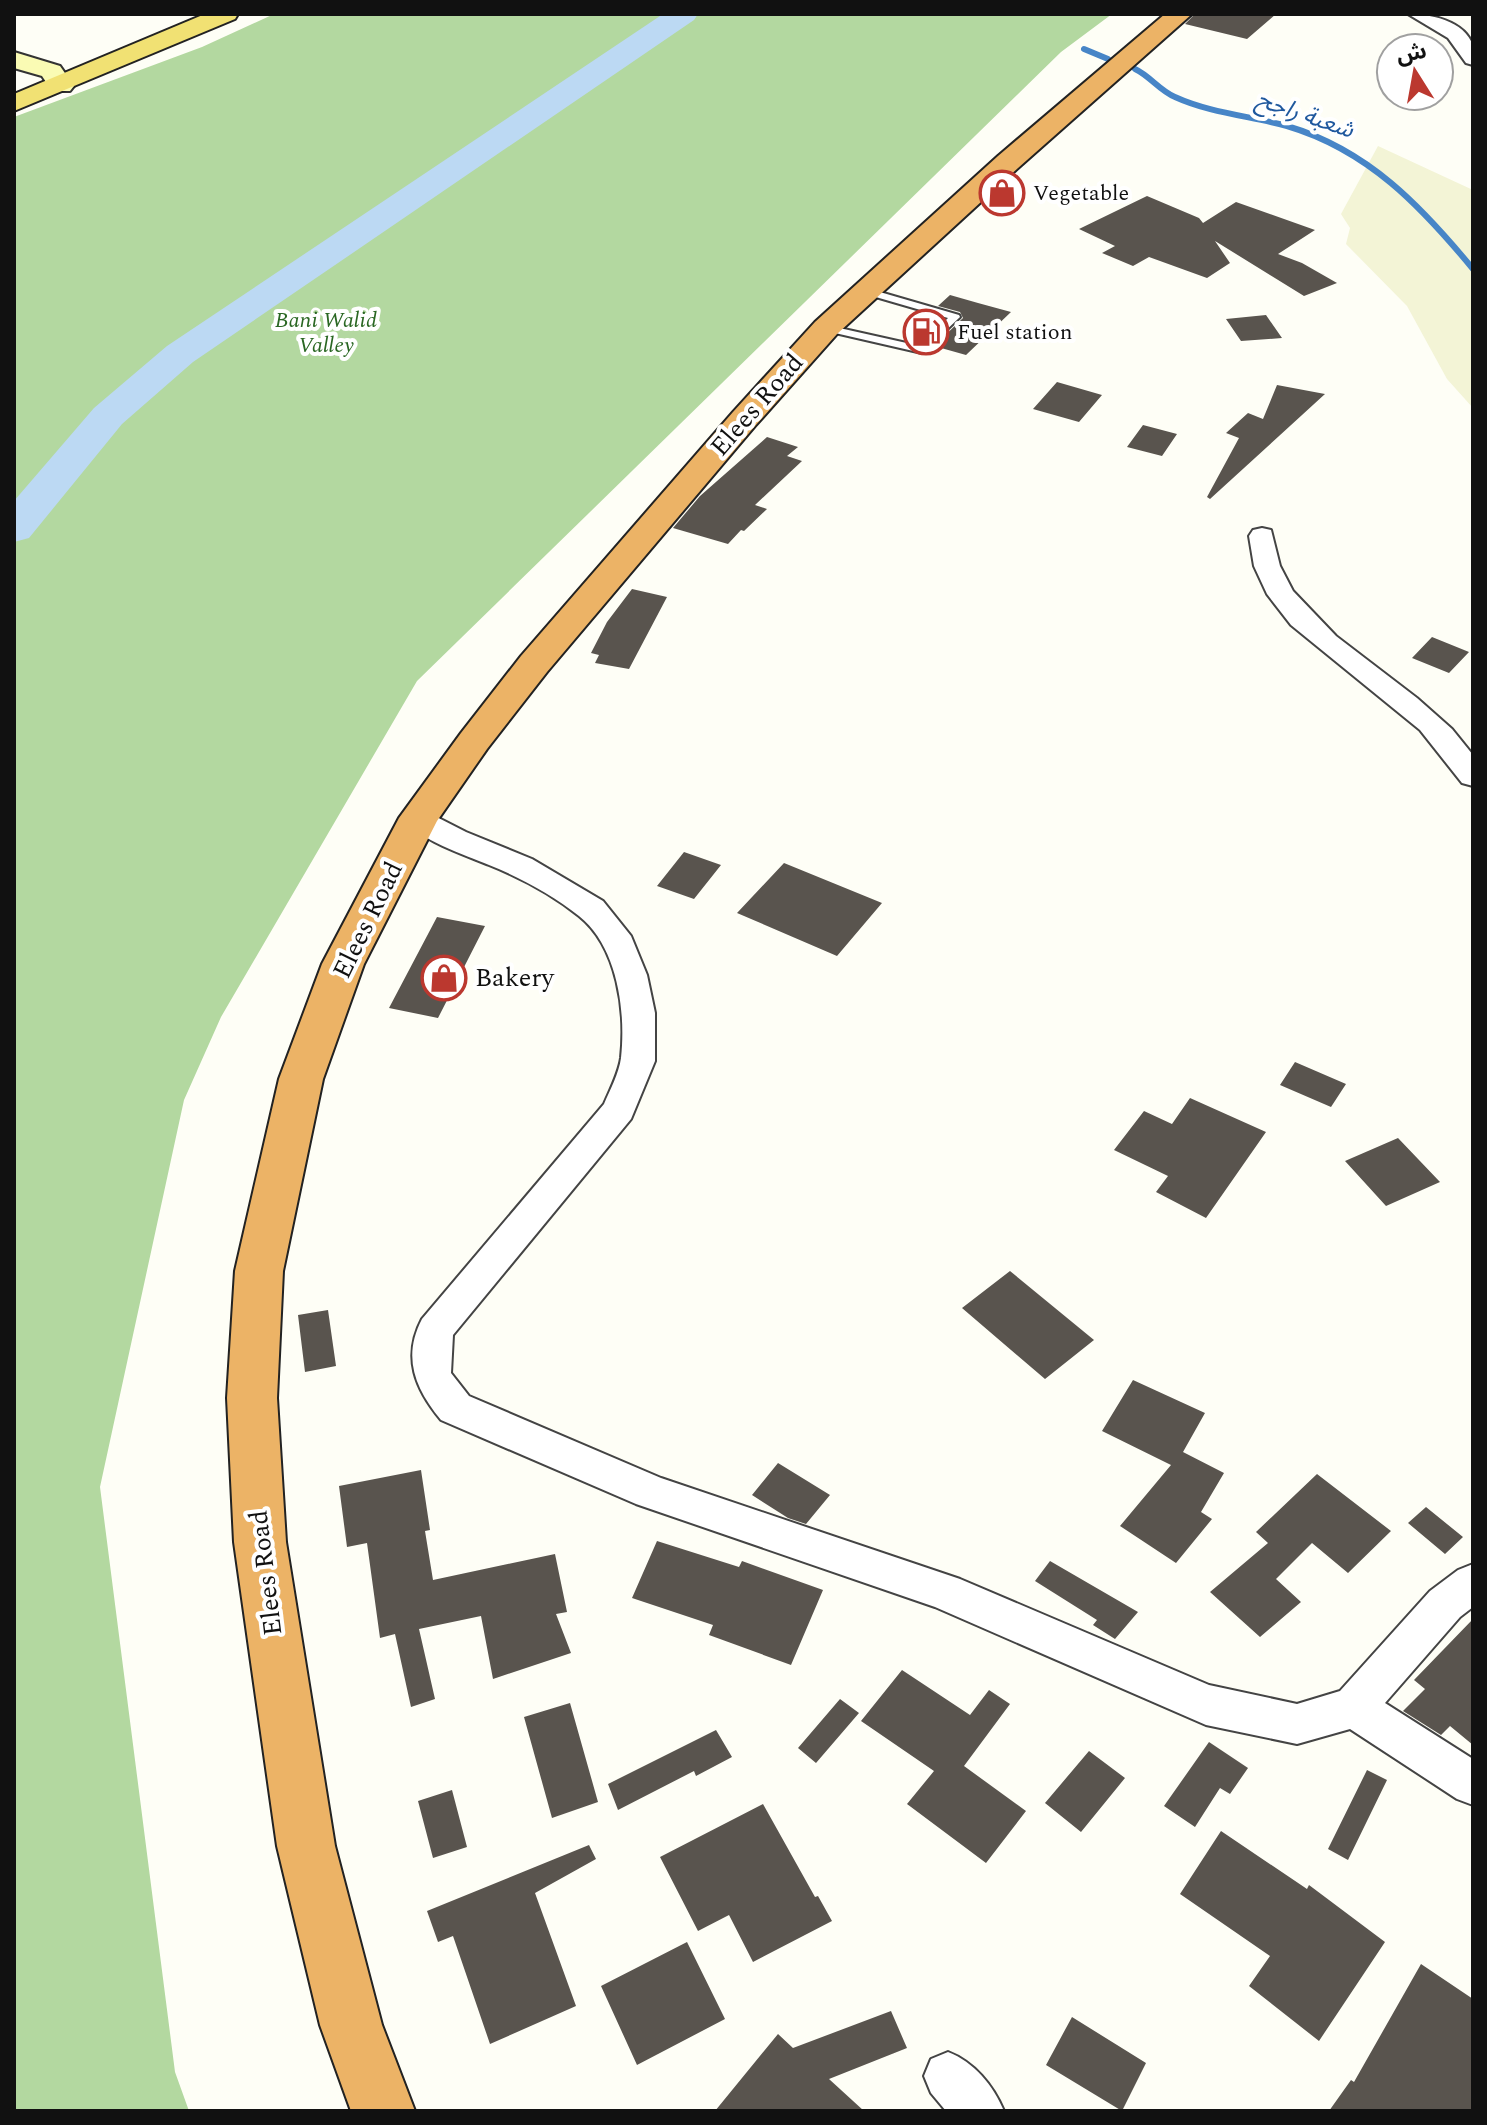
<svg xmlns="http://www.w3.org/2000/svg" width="1487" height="2125" viewBox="0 0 1487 2125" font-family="Spectral,'Noto Sans Arabic',serif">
<rect width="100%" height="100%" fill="#fefef6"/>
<path fill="#f3f4d6" d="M1378,146L1473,190V408L1447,379L1407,306L1346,244L1350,228L1341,214Z"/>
<path fill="#b3d8a0" d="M274,14H1112L1061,52L417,681L221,1017L184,1100L100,1487L175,2072L189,2111H14V117L202,47Z"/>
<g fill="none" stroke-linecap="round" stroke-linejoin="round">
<path stroke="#4785c7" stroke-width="6" d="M1084,49L1108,59
M1135,69C1150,76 1160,91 1175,97C1210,113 1250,116 1287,126C1368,150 1421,206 1473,269"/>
<path fill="#bcd9f3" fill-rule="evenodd" d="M663,14H698L694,20L193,362L122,424L29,538L14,542V501L94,408L167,346Z"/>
</g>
<path fill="#59544e" d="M1195,14H1276L1247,39L1185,24Z
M1147,196L1199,218L1203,223L1236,202L1315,230L1278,254L1302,263L1337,283L1304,296L1215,241L1230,263L1207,278L1149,257L1133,266L1102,253L1115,246L1079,229Z
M950,295L978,303L1011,312L966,355L934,346L963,318L960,312L938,306Z
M928,315L942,319L920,342L904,338Z
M1266,315L1282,338L1241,341L1226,319Z
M1057,382L1102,395L1079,422L1033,409Z
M1277,385L1325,394L1210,499L1207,497L1239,438L1226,433L1248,413L1263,419Z
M1143,425L1177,434L1162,456L1127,447Z
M767,437L798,447L787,456L802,461L755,505L767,509L744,531L741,530L728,544L673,528L700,496Z
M632,589L667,597L629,669L595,663L599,655L591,653L607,622Z
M1432,637L1469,652L1449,673L1412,658Z
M684,852L721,865L694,899L657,886Z
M784,863L882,903L837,956L737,913Z
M437,917L485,926L438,1018L389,1008Z
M1295,1062L1346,1084L1331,1107L1280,1085Z
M1190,1098L1266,1132L1206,1218L1156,1192L1168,1176L1114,1150L1144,1111L1172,1124Z
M1398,1138L1440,1182L1386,1206L1345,1161Z
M1010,1271L1094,1340L1045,1379L962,1308Z
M328,1310L336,1366L305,1372L298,1315Z
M1133,1380L1205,1413L1183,1452L1224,1473L1201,1512L1212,1519L1176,1563L1120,1526L1171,1465L1102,1431Z
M778,1463L830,1495L806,1524L788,1518L752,1495Z
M421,1470L430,1530L425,1531L433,1580L555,1554L567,1612L556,1614L571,1653L493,1679L481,1616L419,1629L435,1699L411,1707L395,1634L380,1638L367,1543L347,1547L339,1486Z
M1317,1474L1391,1531L1348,1573L1312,1543L1276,1579L1301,1602L1260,1637L1210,1592L1268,1543L1256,1532Z
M1426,1507L1463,1537L1445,1554L1408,1523Z
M657,1541L739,1567L742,1561L823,1590L791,1665L709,1635L713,1625L632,1598Z
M1050,1561L1138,1612L1115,1639L1093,1625L1097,1620L1035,1581Z
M1473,1619V1745L1450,1726L1441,1735L1403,1711L1425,1689L1414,1680Z
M902,1670L970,1715L989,1690L1010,1704L964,1766L1026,1811L986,1863L907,1804L934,1771L861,1721Z
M840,1699L859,1713L816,1763L798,1748Z
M570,1703L598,1802L552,1818L524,1717Z
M716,1730L732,1757L696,1776L694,1771L618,1810L608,1784Z
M1209,1742L1248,1768L1230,1794L1220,1788L1195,1827L1164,1806Z
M1089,1751L1125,1778L1081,1832L1045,1803Z
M1367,1770L1387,1780L1348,1860L1328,1849Z
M452,1790L467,1847L433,1858L418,1801Z
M763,1804L815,1897L818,1896L832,1921L753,1962L729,1915L698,1931L660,1857Z
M1221,1831L1307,1889L1309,1885L1385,1942L1319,2041L1249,1986L1270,1956L1180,1894Z
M589,1845L596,1859L535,1893L576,2006L490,2044L453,1936L438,1942L427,1911Z
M687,1942L725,2019L637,2065L601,1986Z
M1421,1964L1473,1999V2111H1329L1351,2080L1354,2082Z
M891,2011L907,2048L829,2079L864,2111H715L778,2034L793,2048Z
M1072,2017L1146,2063L1122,2111L1046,2065Z"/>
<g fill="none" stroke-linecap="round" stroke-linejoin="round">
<g stroke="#444" stroke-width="4">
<path id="lane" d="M866,288L959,315L960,317L922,353L822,330L821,328L826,325L920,346L948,318L862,293V289Z"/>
</g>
<g stroke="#444" stroke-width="4">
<path id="street" d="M1408,14C1429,14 1465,20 1473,46C1475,51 1473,60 1473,65L1466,63L1448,38Z
M1262,528L1271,530L1280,566L1293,591L1336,636L1417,698L1452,729L1473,755V786L1462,783L1420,730L1291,625L1267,594L1254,566L1249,536L1253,530Z
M419,808L466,832L532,859L603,901L631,936L647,975L655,1013V1061L631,1119L453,1335L451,1373L469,1396L661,1478L960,1579L1209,1685L1297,1704L1340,1691L1430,1591L1458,1570L1473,1564V1607L1460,1617L1385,1703L1473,1759V1805L1457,1799L1350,1729L1297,1744L1206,1725L935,1607L636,1504L441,1420C415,1389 402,1357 422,1319L604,1104C610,1090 619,1073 621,1058C626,1012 618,947 579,916C553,895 519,877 489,865C465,855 418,840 404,818L408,811Z
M948,2052C974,2062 993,2085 1004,2111H946L931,2093L924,2076L931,2059Z"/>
</g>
<g stroke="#333" stroke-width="4">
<path id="secondary" d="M14,52L60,66L74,86L70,91H52L42,76L14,68Z"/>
</g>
<g stroke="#222" stroke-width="4">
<path id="primary" d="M205,14H238L235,19L14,111V94Z"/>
</g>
<g stroke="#222" stroke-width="4">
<path id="highway" d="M1165,14H1192L1018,168L837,334L755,426L547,672L487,749L437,821L364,964L323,1079L283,1271L277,1398L286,1542L335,1846L382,2025L415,2111H351L320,2025L277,1846L234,1542L227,1398L235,1271L279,1079L322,964L399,818L461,733L521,656L733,412L815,322L998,156Z"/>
</g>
<use href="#lane" fill="#fff" fill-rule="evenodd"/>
<use href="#street" fill="#fff" fill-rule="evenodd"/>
<use href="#secondary" fill="#fafbb4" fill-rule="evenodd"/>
<use href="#primary" fill="#f1e173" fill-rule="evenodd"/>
<use href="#highway" fill="#ecb366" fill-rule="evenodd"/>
</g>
<defs>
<g id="shop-ring" transform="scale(2.3)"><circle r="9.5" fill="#fff" stroke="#bb382f" stroke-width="1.5"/><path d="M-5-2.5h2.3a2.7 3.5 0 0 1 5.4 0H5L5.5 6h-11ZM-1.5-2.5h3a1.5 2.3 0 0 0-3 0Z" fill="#bb382f"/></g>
<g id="fuel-ring" transform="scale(2.3)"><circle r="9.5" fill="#fff" stroke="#bb382f" stroke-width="1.5"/><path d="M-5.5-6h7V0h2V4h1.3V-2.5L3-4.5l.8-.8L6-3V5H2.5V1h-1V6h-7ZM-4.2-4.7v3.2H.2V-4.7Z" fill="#bb382f"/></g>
</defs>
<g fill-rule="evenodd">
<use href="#shop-ring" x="1002" y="193"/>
<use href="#fuel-ring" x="926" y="332"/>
<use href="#shop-ring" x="444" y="978"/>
</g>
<g text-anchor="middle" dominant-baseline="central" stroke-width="8" stroke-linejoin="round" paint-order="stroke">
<g font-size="22" fill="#111" stroke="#fff" text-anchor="start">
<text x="1033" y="193">Vegetable</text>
<text x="957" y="332">Fuel station</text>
</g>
<g font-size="22" font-style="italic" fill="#2a6723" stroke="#fff">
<text x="326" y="320">Bani Walid<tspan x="326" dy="25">Valley</tspan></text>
</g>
<g font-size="24" font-style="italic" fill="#1f589e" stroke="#fff">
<text transform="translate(1305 115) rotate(19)">شعبة راجح</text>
</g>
<g font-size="26" fill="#111" stroke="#fff">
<text transform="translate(757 405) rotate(-49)">Elees Road</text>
<text transform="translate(368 920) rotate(-64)">Elees Road</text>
<text transform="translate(266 1573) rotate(-97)">Elees Road</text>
</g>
<g font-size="26" fill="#111" stroke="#fff" text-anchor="start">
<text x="475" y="978">Bakery</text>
</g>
</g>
<rect width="1487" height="2125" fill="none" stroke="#111111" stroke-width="32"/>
<g transform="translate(1415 72) rotate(349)"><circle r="38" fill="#ffffff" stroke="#a0a0a0" stroke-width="2"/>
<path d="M0-6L14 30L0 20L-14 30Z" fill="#bb382f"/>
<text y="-12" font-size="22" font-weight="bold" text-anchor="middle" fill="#111111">ش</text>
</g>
</svg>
